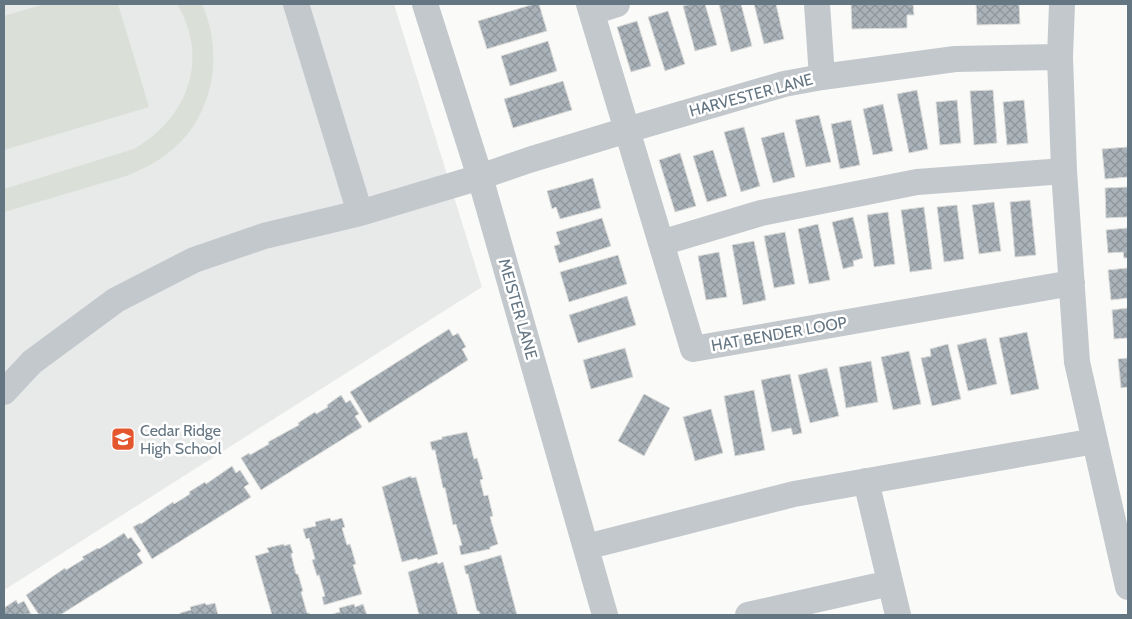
<svg xmlns="http://www.w3.org/2000/svg" width="1132" height="619" viewBox="0 0 1132 619" font-family="Cabin,sans-serif">
<defs>
<pattern id="building-cross-hatch" width="8" height="8" patternUnits="userSpaceOnUse" patternTransform="scale(1.25)"><rect width="8" height="8" fill="#aab3b9"/><path d="M0 0l8 8M0 8l8-8" fill="none" stroke="#8e969c"/></pattern>
</defs>
<rect width="100%" height="100%" fill="#fafaf8"/>
<path fill="#e8e9e9" d="M4,4H394L482,287L4,590Z"/>
<path fill="#dadfd7" d="M45,4H118L149,107L4,150V16Z
M177,4H202C226,59 212,125 160,159C149,166 138,171 126,176L4,212V189L134,149C188,118 210,59 177,4Z"/>
<path fill="url(#building-cross-hatch)" stroke="#dcdcda" d="M534,4H539L547,31L487,49L478,21Z
M691,4H705L717,45L695,51L683,6Z
M719,4H741L752,46L731,52Z
M754,4H776L784,39L764,44Z
M851,4H913L914,15H907V28L852,29Z
M976,4H1019L1020,24L977,25Z
M668,11L685,64L665,71L648,17Z
M637,21L651,66L631,72L617,27Z
M548,41L557,71L510,86L501,56Z
M563,81L572,110L513,128L504,99Z
M917,90L928,149L909,153L897,94Z
M993,90L997,143L974,145L970,91Z
M957,100L961,143L940,145L936,102Z
M1024,100L1028,143L1007,145L1003,102Z
M883,104L893,151L873,155L863,109Z
M819,115L831,162L806,167L795,120Z
M851,120L860,165L840,169L831,124Z
M744,127L760,186L741,192L724,132Z
M784,132L795,177L773,183L761,138Z
M1128,147V177L1105,179L1102,149Z
M713,150L727,196L707,202L693,156Z
M680,153L696,206L675,212L659,160Z
M593,178L601,208L560,219L556,207L552,209L547,191Z
M1128,187V217L1106,218L1105,188Z
M1030,200L1036,255L1015,257L1010,202Z
M994,202L1001,251L979,254L972,205Z
M957,205L964,259L944,262L937,207Z
M924,207L932,269L910,272L901,210Z
M888,212L895,264L874,267L867,215Z
M853,217L863,258L853,261L854,266L843,269L832,222Z
M602,218L611,246L559,263L554,246L560,244L556,232Z
M818,224L830,280L809,284L798,229Z
M1128,228V258H1124L1123,252L1108,253L1106,230Z
M785,232L795,284L774,288L764,236Z
M754,241L766,300L743,305L732,245Z
M719,252L727,297L706,300L698,256Z
M618,255L627,284L569,302L560,272Z
M1128,268V298L1111,300L1108,270Z
M627,296L636,325L578,343L569,315Z
M1128,308V338L1114,339L1112,310Z
M449,329L453,336L458,333L466,347L462,349L468,360L369,423L350,392Z
M1027,332L1039,389L1011,395L999,338Z
M986,338L997,384L968,391L957,345Z
M948,344L961,399L932,406L921,358L931,356L930,349Z
M625,348L633,377L591,389L583,360Z
M909,351L921,404L893,410L881,357Z
M1128,358V387L1121,388L1118,359Z
M871,361L878,402L846,408L839,367Z
M827,368L839,416L810,423L798,375Z
M790,374L802,433L793,435L791,428L772,432L761,380Z
M754,390L765,450L735,456L724,396Z
M644,394L670,408L644,456L618,441Z
M341,395L346,403L350,400L359,414L355,416L362,427L261,490L241,458L249,453L250,455L269,444L268,442L299,425L298,423L315,412L316,414L328,407L327,405Z
M711,409L723,453L695,461L683,417Z
M467,432L474,459L477,458L483,479L480,480L484,496L488,495L493,516L490,517L498,544L490,547V549L461,555L459,546L462,545L456,524L453,525L445,488H443L435,450H432L430,442L442,439V437Z
M232,466L236,473L240,470L249,484L244,487L251,497L152,559L133,527L140,523L141,524L173,502L174,504L190,494L189,492L205,482L206,484Z
M411,476V478L416,477L438,554L418,560L417,558L402,562L382,487Z
M330,518L331,521L342,518L345,527L342,528L347,545L350,544L356,564L353,565L362,594L324,605L322,597L325,596L319,575L317,576L312,560L315,559L309,538L306,539L303,529L316,526L315,522Z
M124,533L128,539L131,537L141,551L137,554L143,563L60,615H39L26,595L65,568L66,570L84,559L82,557L98,548L99,549Z
M284,544V546L290,544L293,553L291,554L296,574H298L303,591L301,592L307,613H309L310,615H272L255,556L269,552L267,548Z
M501,555L517,615H480L479,611H477L468,574H466L464,566Z
M437,562L438,564L443,562L458,615H419L408,572Z
M16,600L18,604L24,601L31,614L4,615V608Z
M205,603L206,605L215,603L218,615H180V613L191,610L190,607Z
M354,604L355,607L363,604L367,615H329L340,612L339,608Z"/>
<g fill="none" stroke-linecap="round" stroke-linejoin="round">
<path stroke="#c3c8cc" stroke-width="26" d="M296,4L360,213
M425,4L480,177L605,615
M589,4L693,349L1072,283
M817,4L822,77
M1062,4L1060,57L1064,171L1077,362L1128,587
M592,12L617,4
M661,243L761,213L917,182L1064,171
M4,392L32,362L116,300L194,260L264,236L360,213L480,177L529,160L627,130L784,84L822,77L955,59L1060,57
M866,481L898,615
M586,547L794,494L1095,441
M748,615L890,583"/>
</g>
<defs>
<g id="school-square" transform="scale(1.25)"><rect x="-9" y="-9" width="18" height="18" rx="4" fill="#e4572e" stroke="#fff"/><path d="M0-5L7-2L0 1L-7-2ZM-4 1L0 2.5L4 1V4Q0 6-4 4Z" fill="#fff"/></g>
</defs>
<g fill-rule="evenodd">
<use href="#school-square" x="123" y="439"/>
</g>
<g text-anchor="middle" dominant-baseline="central" stroke-width="5" stroke-linejoin="round" paint-order="stroke">
<g font-size="16" fill="#657683" stroke="#fff">
<text transform="translate(751 95) rotate(-15)">HARVESTER LANE</text>
<text transform="translate(518 309) rotate(74)">MEISTER LANE</text>
<text transform="translate(779 334) rotate(-10)">HAT BENDER LOOP</text>
</g>
<g font-size="16" fill="#657683" stroke="#fff" text-anchor="start">
<text x="140" y="430">Cedar Ridge<tspan x="140" dy="18">High School</tspan></text>
</g>
</g>
<rect width="1132" height="619" fill="none" stroke="#657683" stroke-width="10"/>
</svg>
